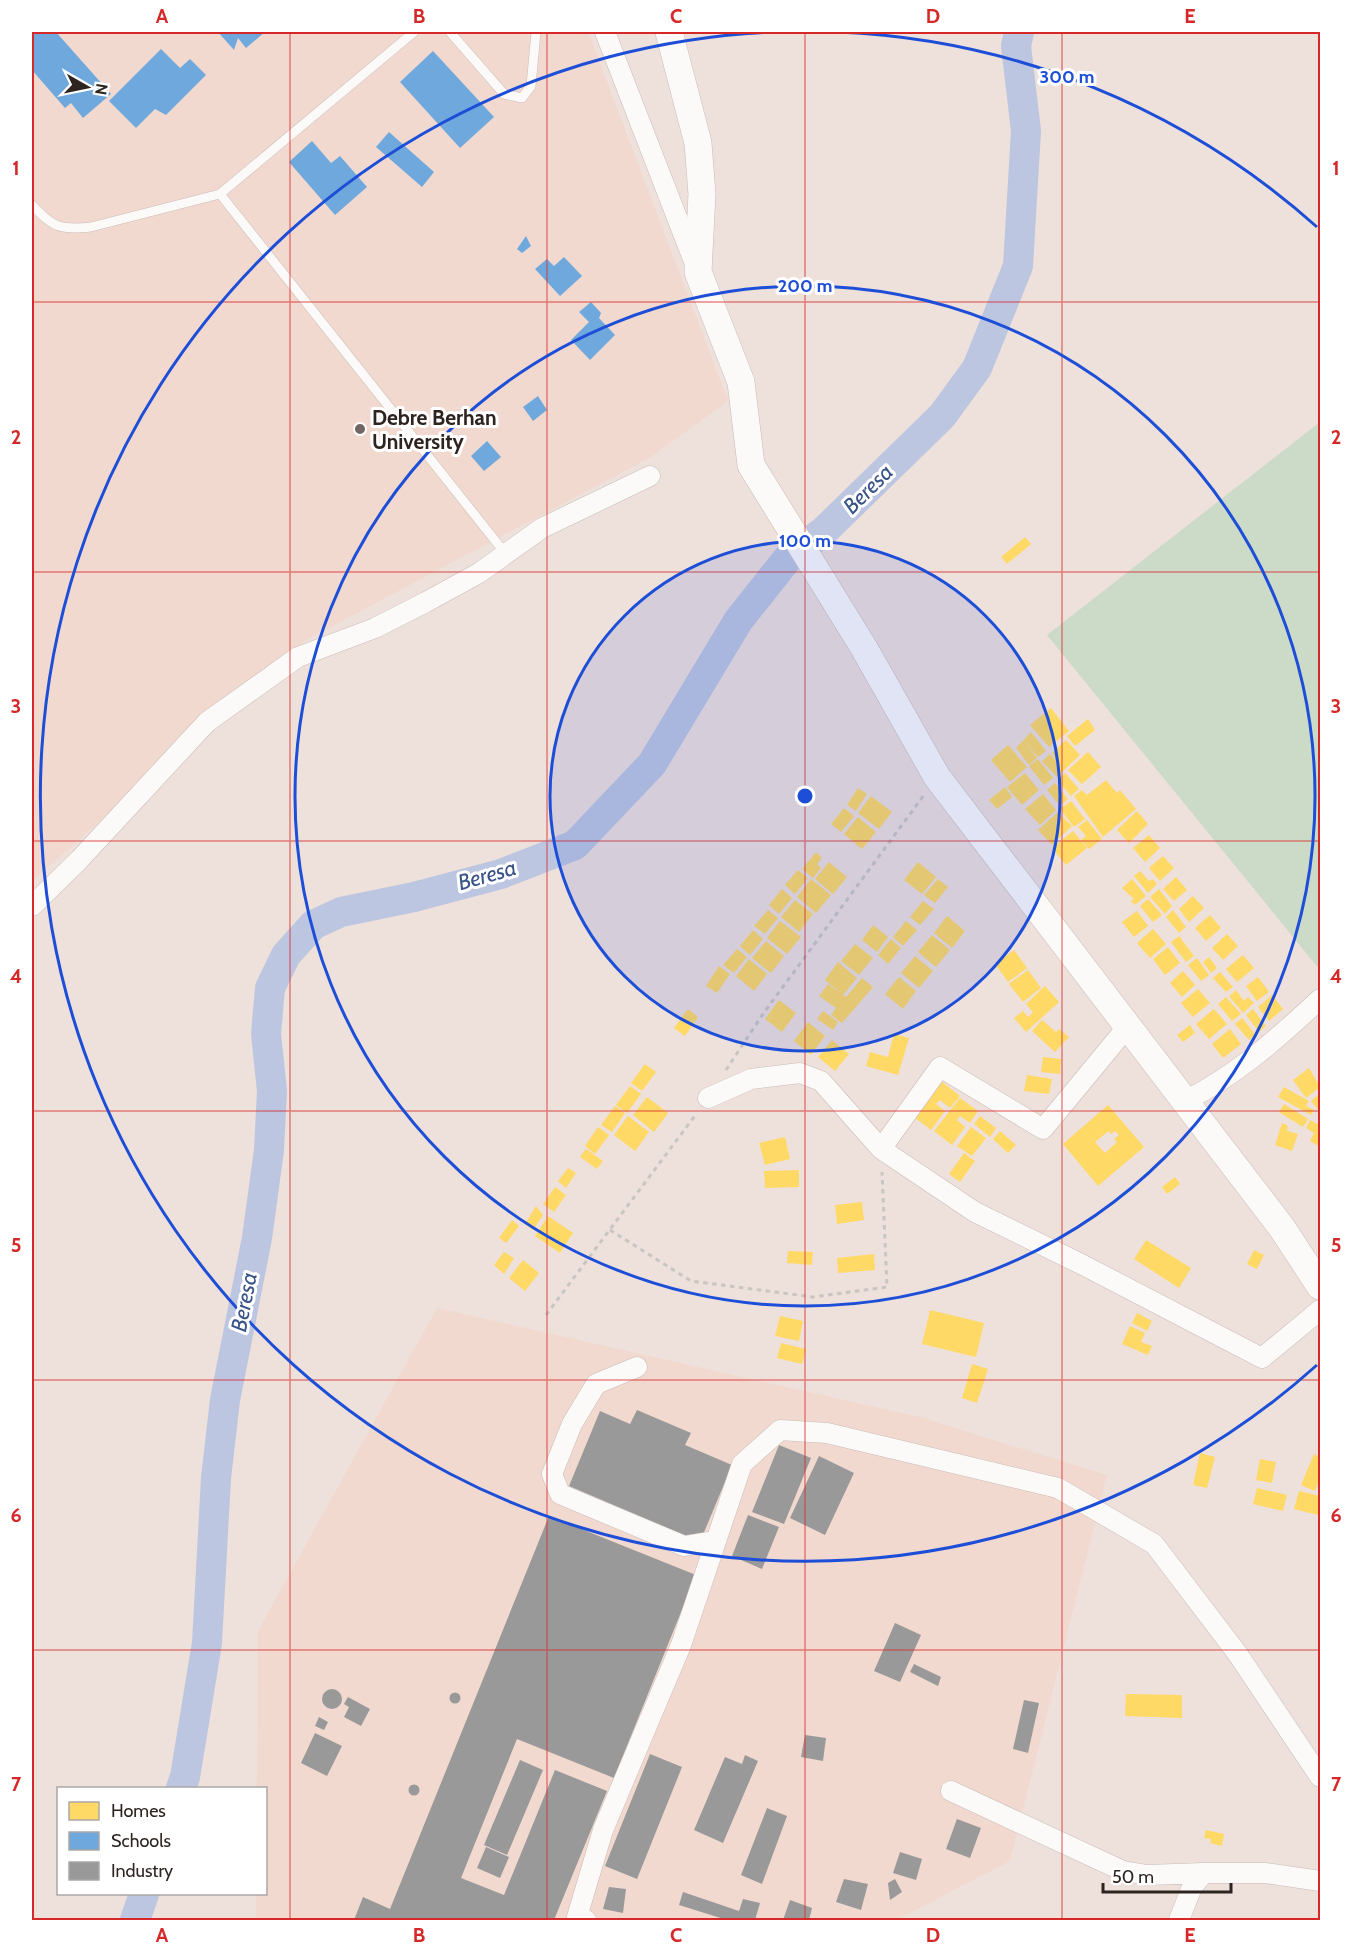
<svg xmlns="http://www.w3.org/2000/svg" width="1352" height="1952" viewBox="0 0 1352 1952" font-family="Cabin,sans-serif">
<rect width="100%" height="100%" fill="#eee0da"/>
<path fill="#f2d9cf" d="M32,32H588L728,401L651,457L306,640L32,881Z
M437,1308L919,1417L1107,1475L1010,1861L896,1920H256V1894H266V1788H257L258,1631Z"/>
<path fill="#ccdac8" d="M1320,422V970L1047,635Z"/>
<path fill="#ffd966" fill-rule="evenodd" d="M1025,537L1031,544L1007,564L1001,557Z
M1051,708L1069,731L1049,747L1030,725Z
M1088,719L1095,730L1075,746L1067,736Z
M1031,732L1046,751L1038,757L1026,743L1037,758L1029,765L1016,748Z
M1066,740L1080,755L1057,777L1042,761L1050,754L1057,762L1052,753Z
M1008,745L1027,767L1010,782L991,760Z
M1088,752L1101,767L1082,784L1068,770Z
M1038,759L1053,778L1044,785L1029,766Z
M1025,773L1039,790L1022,805L1007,787Z
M1065,773L1079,789L1071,796L1057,780Z
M1106,780L1117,793L1120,790L1136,809L1103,837L1074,796L1082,790L1087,795Z
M1055,783L1068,799L1060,806L1047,790Z
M1005,787L1012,797L997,809L989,800Z
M858,788L867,794L856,811L847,805Z
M1043,794L1056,810L1040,825L1025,809Z
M871,796L892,812L879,829L858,813Z
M1071,801L1085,819L1074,827L1060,809Z
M844,808L854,816L841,832L831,824Z
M1137,811L1148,824L1129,843L1117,830Z
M1058,812L1072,826L1052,845L1038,830Z
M858,817L876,832L862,849L844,834Z
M1087,820L1102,839L1089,849L1081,840L1086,836L1078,827Z
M1073,831L1087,848L1066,865L1052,848Z
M1149,835L1160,848L1145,862L1133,848Z
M816,852L822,858L817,864L821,868L813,878L802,869Z
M1163,856L1174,868L1160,881L1149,868Z
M829,862L847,877L833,894L815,879Z
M918,862L936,877L922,894L904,880Z
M798,870L808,878L795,894L785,885Z
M1140,871L1149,881L1153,879L1157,884L1148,893L1134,876Z
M1176,877L1187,890L1174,901L1163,889Z
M811,879L831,895L816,913L797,897Z
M938,879L948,887L935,903L924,895Z
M1132,879L1146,896L1135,905L1131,901L1134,899L1122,888Z
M782,889L792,898L779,914L769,905Z
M1159,889L1172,906L1165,914L1150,897Z
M1193,896L1204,908L1189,922L1179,909Z
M1148,899L1162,915L1153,922L1140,906Z
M795,900L813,914L799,932L781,917Z
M923,901L934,909L920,925L910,917Z
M768,910L778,918L765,934L754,926Z
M1173,910L1186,927L1179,933L1166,917Z
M1137,911L1148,926L1134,937L1122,922Z
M1210,915L1221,928L1206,941L1195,928Z
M947,916L965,931L952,948L934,933Z
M780,921L801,937L787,954L767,938Z
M906,921L917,930L903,946L893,937Z
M873,925L888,937L877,952L862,940Z
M1153,929L1166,944L1150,958L1137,943Z
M753,930L763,939L750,955L740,946Z
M1227,934L1238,946L1223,960L1212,948Z
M932,935L950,950L936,967L918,952Z
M1179,936L1194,956L1186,962L1171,942Z
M891,939L901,948L888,964L878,955Z
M766,941L784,956L771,973L752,958Z
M855,944L873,958L859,975L841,961Z
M1168,947L1180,963L1165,975L1153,959Z
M737,949L747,957L734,973L723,965Z
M1014,950L1027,968L1008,982L995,964Z
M1243,955L1254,968L1237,982L1226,969Z
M915,956L933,971L919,988L901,973Z
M1209,957L1217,968L1211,973L1203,962Z
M1197,958L1209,975L1201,981L1188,965Z
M749,959L767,974L754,991L736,976Z
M838,962L857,978L843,995L825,980Z
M719,966L730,974L717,993L706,986Z
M1028,970L1041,988L1023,1002L1009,984Z
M1183,971L1195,985L1182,997L1170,983Z
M1220,972L1233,987L1226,992L1213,978Z
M899,977L916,991L903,1009L885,994Z
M1258,977L1269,992L1257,1001L1246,986Z
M862,978L873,987L842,1023L831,1015L836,1008L819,996L828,984L846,997Z
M1045,986L1059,1002L1026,1032L1014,1018L1023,1011L1028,1017L1033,1012L1026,1004Z
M1198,989L1210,1003L1193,1017L1181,1003Z
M1236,990L1244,1001L1248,997L1254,1003L1243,1013L1229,996Z
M1272,995L1283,1009L1269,1021L1258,1007Z
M1226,997L1241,1014L1232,1021L1218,1004Z
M779,1000L796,1013L782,1032L765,1019Z
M688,1009L698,1017L685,1036L674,1028Z
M1214,1009L1227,1024L1209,1039L1196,1024Z
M1253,1009L1266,1026L1259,1032L1246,1015Z
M823,1011L838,1022L833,1030L817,1019Z
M1242,1018L1255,1034L1249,1040L1235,1024Z
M1042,1020L1056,1032L1059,1029L1069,1037L1055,1052L1032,1031Z
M808,1022L825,1036L811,1055L794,1041Z
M1190,1025L1195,1033L1183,1042L1177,1035Z
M1230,1029L1241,1044L1223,1058L1212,1044Z
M894,1034L909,1038L898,1075L866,1066L870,1052L888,1057Z
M832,1040L849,1054L835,1071L818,1057Z
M1043,1057L1061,1059L1060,1074L1041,1072Z
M645,1064L656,1072L642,1091L631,1083Z
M1309,1068L1320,1087L1306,1098L1293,1080Z
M1027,1075L1052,1079L1049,1094L1024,1091Z
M941,1081L960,1096L950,1108L940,1100L936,1104L945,1111L931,1130L914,1117Z
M630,1086L641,1094L627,1113L616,1105Z
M1284,1087L1309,1101L1306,1106L1314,1110L1311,1115L1278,1097Z
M1320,1093V1109L1319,1111L1311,1101Z
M647,1097L668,1113L654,1132L633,1115Z
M960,1098L978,1111L970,1123L960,1116L957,1120L965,1127L952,1145L934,1131Z
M1284,1104L1308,1119L1303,1127L1279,1112Z
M1108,1105L1144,1147L1098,1186L1063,1144ZM1109,1131L1111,1134L1115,1131L1119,1135L1114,1139L1117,1142L1105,1153L1095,1142Z
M615,1106L625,1113L612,1132L601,1125Z
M628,1116L649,1132L635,1151L614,1135Z
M980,1116L996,1128L990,1137L974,1124Z
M1310,1120L1320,1125V1147L1310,1141L1314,1133L1306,1128Z
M1282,1123L1288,1126L1287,1131L1298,1134L1292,1151L1275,1145Z
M598,1127L609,1135L595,1154L585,1146Z
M971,1127L986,1138L972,1156L957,1146Z
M1000,1131L1016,1145L1008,1153L993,1139Z
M785,1137L790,1159L765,1165L759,1143Z
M586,1149L603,1161L597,1169L580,1157Z
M964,1153L975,1161L960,1182L949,1174Z
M568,1168L576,1173L566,1188L558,1181Z
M799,1170V1187L765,1188L764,1171Z
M1175,1177L1180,1184L1167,1194L1162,1187Z
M555,1187L566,1195L554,1212L543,1204Z
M862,1202L864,1220L837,1224L835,1205Z
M536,1206L543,1215L533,1230L525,1224Z
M548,1216L573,1233L560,1253L535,1236Z
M512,1220L519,1226L506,1243L499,1238Z
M1146,1240L1191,1268L1179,1288L1134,1259Z
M1254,1250L1264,1255L1257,1269L1247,1264Z
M788,1251L813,1252L812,1265L787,1263Z
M504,1252L514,1258L504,1274L494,1265Z
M874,1254L875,1270L838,1273L837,1258Z
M523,1260L539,1273L525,1291L509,1278Z
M930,1310L984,1323L976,1357L922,1344Z
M1137,1313L1152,1321L1147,1331L1132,1323Z
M780,1316L803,1321L799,1341L775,1336Z
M1130,1326L1145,1333L1141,1342L1152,1346L1148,1355L1122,1344Z
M781,1343L806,1349L802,1364L777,1358Z
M972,1364L988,1369L977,1403L962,1398Z
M1200,1453L1215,1457L1207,1488L1193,1485Z
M1314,1454L1320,1457V1478L1315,1491L1301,1485Z
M1260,1459L1276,1462L1272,1483L1256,1480Z
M1257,1488L1287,1495L1283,1511L1253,1504Z
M1299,1491L1320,1496L1318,1515L1294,1509Z
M1126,1694L1182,1695V1718L1125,1716Z
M1206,1830L1224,1834L1222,1846L1210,1843L1211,1839L1204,1838Z"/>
<path fill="#6fa8dc" d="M32,32H56L111,94L83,118L71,103L65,108L32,70Z
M218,32H265L246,48L238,38L234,50Z
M161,49L180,68L190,59L206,75L166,115L155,109L136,128L109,101Z
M433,51L494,117L460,148L400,82Z
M389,132L434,172L422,187L376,147Z
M312,141L331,163L340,156L367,187L335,215L289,162Z
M526,236L531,246L522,253L517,249Z
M564,257L582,276L560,296L535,269L547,259L554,266Z
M591,302L601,313L599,318L615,335L590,360L571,340L589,322L579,312Z
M538,396L547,410L533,421L523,407Z
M487,441L501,457L484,471L471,456Z"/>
<path fill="#999" d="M637,1410L691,1433L685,1445L732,1465L700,1542L569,1486L600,1411L630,1424Z
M779,1445L811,1458L784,1524L752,1512Z
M819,1456L854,1473L825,1535L790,1518Z
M748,1515L779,1527L762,1569L732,1556Z
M549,1516L696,1575L614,1778L517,1739L461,1878L504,1895L555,1770L607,1791L554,1920H354L363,1897L390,1909Z
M895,1623L921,1635L900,1682L874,1671Z
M914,1664L941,1677L938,1686L910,1672Z
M322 1699a10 10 0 1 1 20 0a10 10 0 1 1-20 0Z
M449.5 1698a5.5 5.5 0 1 1 11 0a5.5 5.5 0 1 1-11 0Z
M348,1697L370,1709L361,1726L344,1717L349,1707L344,1704Z
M1024,1700L1039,1703L1028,1753L1013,1749Z
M319,1717L328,1722L324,1730L315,1726Z
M315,1733L342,1746L327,1776L301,1763Z
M805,1735L826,1738L823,1761L801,1757Z
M650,1754L682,1767L637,1879L605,1866Z
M745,1755L758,1761L723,1843L694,1830L725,1757L742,1764Z
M520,1760L543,1770L507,1855L484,1845Z
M408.5 1790a5.5 5.5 0 1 1 11 0a5.5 5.5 0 1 1-11 0Z
M767,1808L787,1816L762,1884L741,1875Z
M957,1819L981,1828L970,1858L946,1849Z
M486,1847L509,1857L500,1878L477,1868Z
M900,1852L922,1859L916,1880L893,1873Z
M844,1879L868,1884L861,1910L836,1902Z
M895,1879L902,1892L890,1900L888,1883Z
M609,1887L626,1889L623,1913L603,1909Z
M683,1892L739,1911L743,1899L760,1903L755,1920H727L679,1905Z
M790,1900L812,1908L809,1920H783Z"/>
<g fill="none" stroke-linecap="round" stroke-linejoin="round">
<path stroke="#bcc6e0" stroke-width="30" d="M181,1788L185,1777L207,1643L216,1478L225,1400L257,1238L269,1150L272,1091L266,1034L270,988L286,955L313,925L341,912L414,897L501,874L575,845L652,764L738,621L788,558L824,531L942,416L977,368L1018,266L1026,131L1016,46L1019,32
M135,1920L144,1894"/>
<g stroke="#c8bcb8" stroke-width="10">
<path id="lane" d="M414,32L220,194L505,553
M450,32L504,94L522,98L531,86L536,32
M32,205C53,228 61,230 91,227L220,194"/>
</g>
<g stroke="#c8bcb8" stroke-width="21">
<path id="street" d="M605,32L695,264
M32,906L79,860L207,722L298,657L375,628L426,602L479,573L542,528L650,476
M708,1098L751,1079L800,1073L821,1081L881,1149L975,1212L1083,1265L1262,1358L1320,1310
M1185,1101C1237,1075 1278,1038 1320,999
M881,1149L940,1067L1043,1129L1128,1026
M637,1367L596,1384L572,1424L552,1474L560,1494L684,1546L714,1541
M951,1791L1123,1871L1147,1875L1204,1873
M586,1920L577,1917L603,1830L681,1645L742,1464L780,1430L827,1433L1058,1488L1154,1544L1237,1653L1320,1777
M1179,1920L1192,1887L1204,1873H1265L1320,1881"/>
</g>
<g stroke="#c8bcb8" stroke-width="28">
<path id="secondary" d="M669,32L698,143L702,194L698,272L741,382L751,465L864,648L937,777L1282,1228L1320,1286"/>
</g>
<path stroke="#c9c5c3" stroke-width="3" stroke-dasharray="4.5 4.5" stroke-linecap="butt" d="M726,1070L763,1014L924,795
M610,1230L691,1281L813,1297L887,1287L882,1172
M546,1315L697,1113"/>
<use href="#lane" stroke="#fcfaf9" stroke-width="9"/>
<use href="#street" stroke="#fcfaf9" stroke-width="20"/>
<use href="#secondary" stroke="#fcfaf9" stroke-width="27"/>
</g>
<path fill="none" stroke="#d62828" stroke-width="1.5" stroke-opacity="0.55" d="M290,32V1920M547,32V1920M805,32V1920M1062,32V1920M32,302H1320M32,572H1320M32,841H1320M32,1111H1320M32,1380H1320M32,1650H1320"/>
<circle cx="805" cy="796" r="255" fill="#1d4ed8" fill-opacity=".12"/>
<g fill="none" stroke="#1d4ed8" stroke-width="3">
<circle cx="805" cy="796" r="255"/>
<circle cx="805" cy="796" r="510"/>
<path d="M1317 1365A765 765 0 1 1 772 32M838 32A765 765 0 0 1 1317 227"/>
</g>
<circle fill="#716661" stroke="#fff" stroke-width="2" cx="360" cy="429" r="6"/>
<g text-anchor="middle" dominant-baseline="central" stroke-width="6" stroke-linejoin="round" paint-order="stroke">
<g font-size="21" font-weight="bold" fill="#2d2420" stroke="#fff" text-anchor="start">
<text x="372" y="417">Debre Berhan<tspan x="372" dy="24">University</tspan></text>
</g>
<g font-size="22" font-style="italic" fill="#3a5488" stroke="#fff">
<text transform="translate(868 489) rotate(-45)">Beresa</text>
<text transform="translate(487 875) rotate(-16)">Beresa</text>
<text transform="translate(244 1302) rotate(-79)">Beresa</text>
</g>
</g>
<circle cx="805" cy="796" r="9" fill="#1d4ed8" stroke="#fff" stroke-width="3"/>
<g font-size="18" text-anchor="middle" font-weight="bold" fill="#1d4ed8" stroke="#fff" stroke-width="6" stroke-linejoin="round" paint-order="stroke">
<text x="1067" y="83">300 m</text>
<text x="805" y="292">200 m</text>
<text x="805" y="547">100 m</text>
</g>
<rect width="1352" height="1952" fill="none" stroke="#ffffff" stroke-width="66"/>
<rect x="57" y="1787" width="210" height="108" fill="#ffffff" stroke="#aba7a6" stroke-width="1.5"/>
<rect x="69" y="1802" width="30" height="18" fill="#ffd966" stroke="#aba7a6" stroke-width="1.5"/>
<text x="111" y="1817" font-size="18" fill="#2d2420">Homes</text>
<rect x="69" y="1832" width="30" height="18" fill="#6fa8dc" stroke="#aba7a6" stroke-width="1.5"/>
<text x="111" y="1847" font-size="18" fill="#2d2420">Schools</text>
<rect x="69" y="1862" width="30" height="18" fill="#999999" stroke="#aba7a6" stroke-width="1.5"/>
<text x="111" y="1877" font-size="18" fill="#2d2420">Industry</text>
<g transform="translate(87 87) rotate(99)" stroke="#ffffff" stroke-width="4.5" paint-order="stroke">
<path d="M0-4.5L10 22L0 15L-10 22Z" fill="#2d2420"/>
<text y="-9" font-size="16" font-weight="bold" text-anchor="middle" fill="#2d2420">N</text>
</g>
<path d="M1103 1883v9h128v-9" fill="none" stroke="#2d2420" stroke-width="3"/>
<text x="1112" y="1883" font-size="18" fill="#2d2420" stroke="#ffffff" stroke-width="4.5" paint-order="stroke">50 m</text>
<rect x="33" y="33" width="1286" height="1886" fill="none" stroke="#d62828" stroke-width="2"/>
<g font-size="20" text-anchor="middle" font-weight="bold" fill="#d62828">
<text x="162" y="23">A</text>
<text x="419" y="23">B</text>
<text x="676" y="23">C</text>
<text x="933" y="23">D</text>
<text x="1190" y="23">E</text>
<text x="16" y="175">1</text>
<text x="1336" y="175">1</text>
<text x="16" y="444">2</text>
<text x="1336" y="444">2</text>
<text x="16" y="713">3</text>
<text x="1336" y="713">3</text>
<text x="16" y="983">4</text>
<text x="1336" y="983">4</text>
<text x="16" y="1252">5</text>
<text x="1336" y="1252">5</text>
<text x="16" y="1522">6</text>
<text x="1336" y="1522">6</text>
<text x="16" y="1791">7</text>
<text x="1336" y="1791">7</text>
<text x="162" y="1942">A</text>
<text x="419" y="1942">B</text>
<text x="676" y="1942">C</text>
<text x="933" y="1942">D</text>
<text x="1190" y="1942">E</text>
</g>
</svg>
